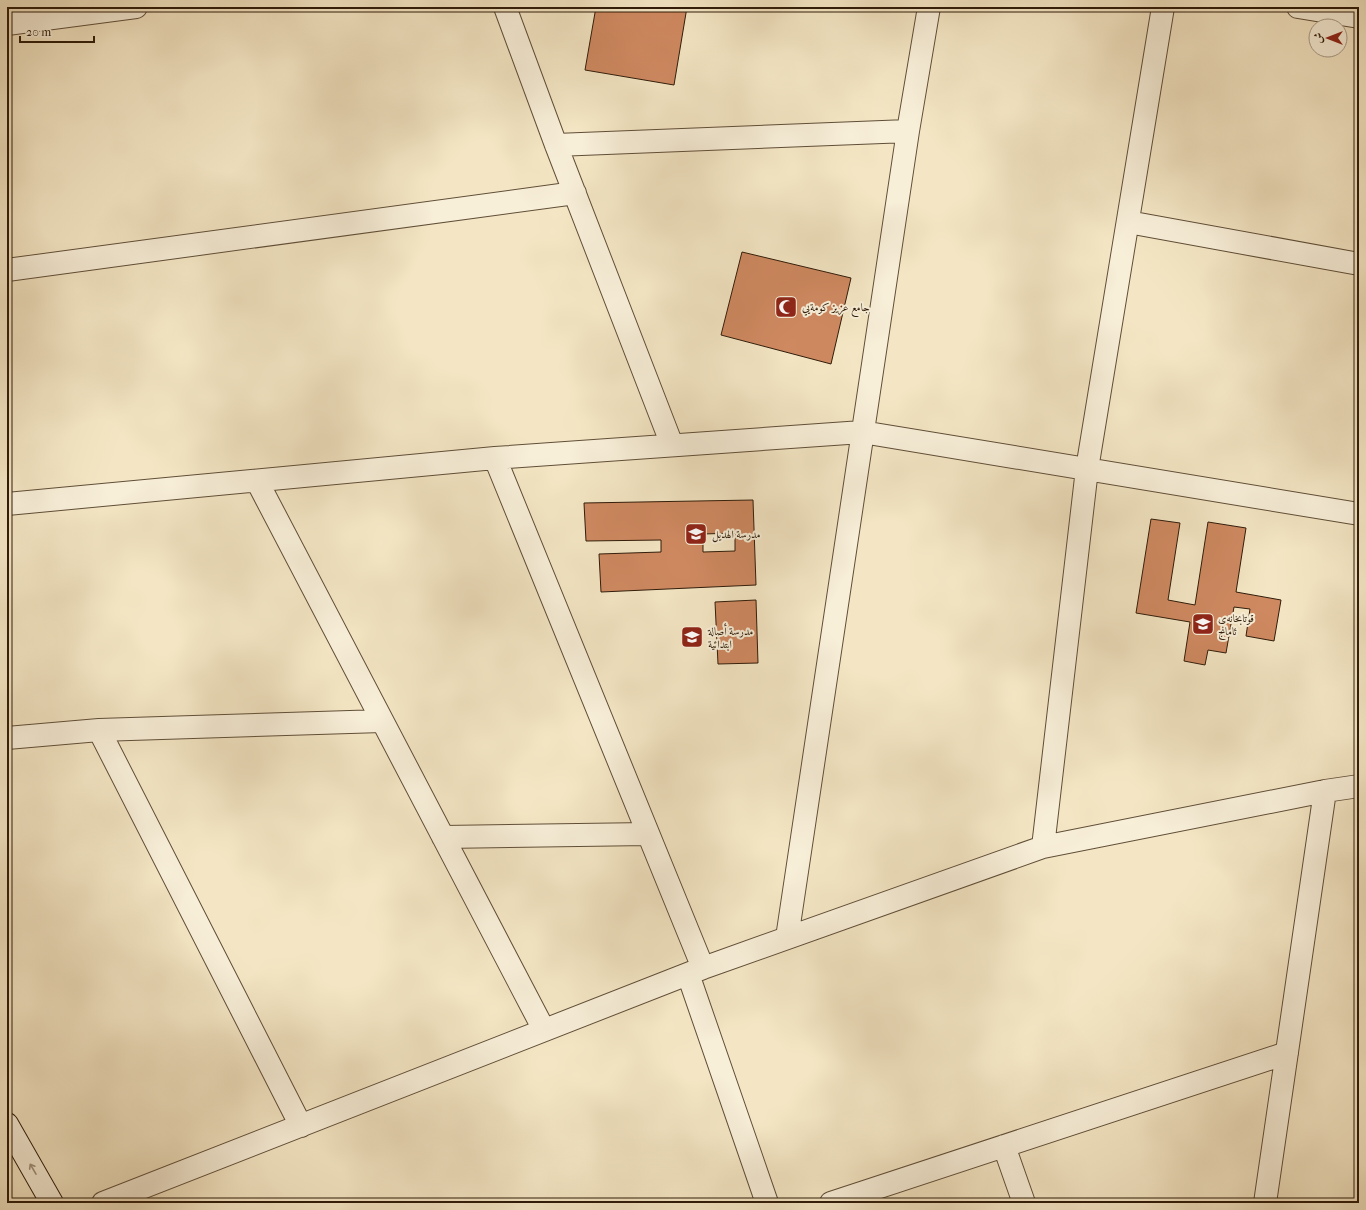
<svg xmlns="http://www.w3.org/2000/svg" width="1366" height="1210" viewBox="0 0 1366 1210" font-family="'IM FELL French Canon',Amiri,serif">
<rect width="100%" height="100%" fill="#f4e6c4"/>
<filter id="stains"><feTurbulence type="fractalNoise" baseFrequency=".005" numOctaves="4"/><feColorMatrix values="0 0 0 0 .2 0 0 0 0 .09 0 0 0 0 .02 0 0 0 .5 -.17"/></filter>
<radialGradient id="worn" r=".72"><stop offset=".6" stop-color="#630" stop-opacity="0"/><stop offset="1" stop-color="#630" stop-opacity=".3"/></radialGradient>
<path fill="#cf8961" stroke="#2f1b09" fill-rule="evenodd" d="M596,7H687L674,85L585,70Z
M742,252L851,278L831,364L721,335Z
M753,500L756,585L601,592L599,554L661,552V540L586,541L584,503ZM735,533V551L703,552V534Z
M1151,519L1180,523L1168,600L1195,605L1208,522L1246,528L1236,592L1281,600L1274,641L1246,636L1250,609L1234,607L1226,653L1208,650L1205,665L1184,661L1190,622L1136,613Z
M756,600L758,663L718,664L715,602Z"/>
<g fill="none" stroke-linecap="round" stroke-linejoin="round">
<g stroke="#604e38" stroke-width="24">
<path id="street" d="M505,7L556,145L672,445
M1298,7L1359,17
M7,24L136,7
M556,145L908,131
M1128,222L1359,264
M7,270L575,193
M495,458L703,968
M257,481L544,1030
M7,504L495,458L862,432L1359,514
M99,730L301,1126
M7,738L99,730L382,721
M443,837L648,834
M1043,847L1087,469L1163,7
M787,938L908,131L929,7
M688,974L767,1203
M1004,1146L1024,1203
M103,1203L703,968L1043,847L1325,791L1359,786
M831,1203L1287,1053
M1265,1203L1325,791"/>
</g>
<g stroke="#2f1b09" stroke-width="24">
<path id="secondary" d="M7,1124L52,1203"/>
</g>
<use href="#street" stroke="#f8efd9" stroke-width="22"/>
<use href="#secondary" stroke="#f8efd9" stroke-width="22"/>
</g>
<defs><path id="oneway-shaft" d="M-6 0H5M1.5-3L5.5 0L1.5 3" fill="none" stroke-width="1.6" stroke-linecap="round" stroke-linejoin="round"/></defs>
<use stroke="#9e907b" href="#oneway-shaft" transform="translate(33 1169) rotate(-120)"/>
<defs>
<g id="mosque-square" transform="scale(1.15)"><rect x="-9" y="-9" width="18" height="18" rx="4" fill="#8f2418" stroke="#f8efd9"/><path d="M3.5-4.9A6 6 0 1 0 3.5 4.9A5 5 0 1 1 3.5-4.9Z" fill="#fff"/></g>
<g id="school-square" transform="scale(1.15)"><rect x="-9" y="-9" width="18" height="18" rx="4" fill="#8f2418" stroke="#f8efd9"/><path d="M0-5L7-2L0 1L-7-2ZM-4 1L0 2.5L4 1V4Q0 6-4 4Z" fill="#fff"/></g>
</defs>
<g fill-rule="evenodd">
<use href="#mosque-square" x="786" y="307"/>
<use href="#school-square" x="696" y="534"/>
<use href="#school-square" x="1203" y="624"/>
<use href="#school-square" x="692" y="637"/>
</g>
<g text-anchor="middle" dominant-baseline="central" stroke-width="4" stroke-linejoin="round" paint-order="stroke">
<g font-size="11" fill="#2f1b09" stroke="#f8efd9" text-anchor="start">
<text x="802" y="307">جامع عزيز كومةيي</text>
<text x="712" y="534">مدرسة الهديل</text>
<text x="1218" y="618">قوتابخانەى<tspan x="1218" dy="13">ئامانج</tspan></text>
<text x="708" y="631">مدرسة أصالة<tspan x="708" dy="13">ابتدائية</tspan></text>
</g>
</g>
<rect width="1366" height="1210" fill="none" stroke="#f4e6c4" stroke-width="24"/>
<rect x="8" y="8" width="1350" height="1194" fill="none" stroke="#2f1b09" stroke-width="2"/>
<rect x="12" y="12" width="1342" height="1186" fill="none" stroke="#2f1b09"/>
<g transform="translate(1328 38) rotate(270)"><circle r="19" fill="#f8efd9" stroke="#a89a86"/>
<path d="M0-3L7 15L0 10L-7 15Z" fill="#8f2418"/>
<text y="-6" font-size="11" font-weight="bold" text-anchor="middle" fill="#2f1b09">ش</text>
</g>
<path d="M20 36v6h74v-6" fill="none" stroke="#2f1b09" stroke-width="2"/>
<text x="26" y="36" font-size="12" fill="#2f1b09" stroke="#f8efd9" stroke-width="3" paint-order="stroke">20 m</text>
<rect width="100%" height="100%" filter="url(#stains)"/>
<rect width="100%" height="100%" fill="url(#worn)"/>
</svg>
